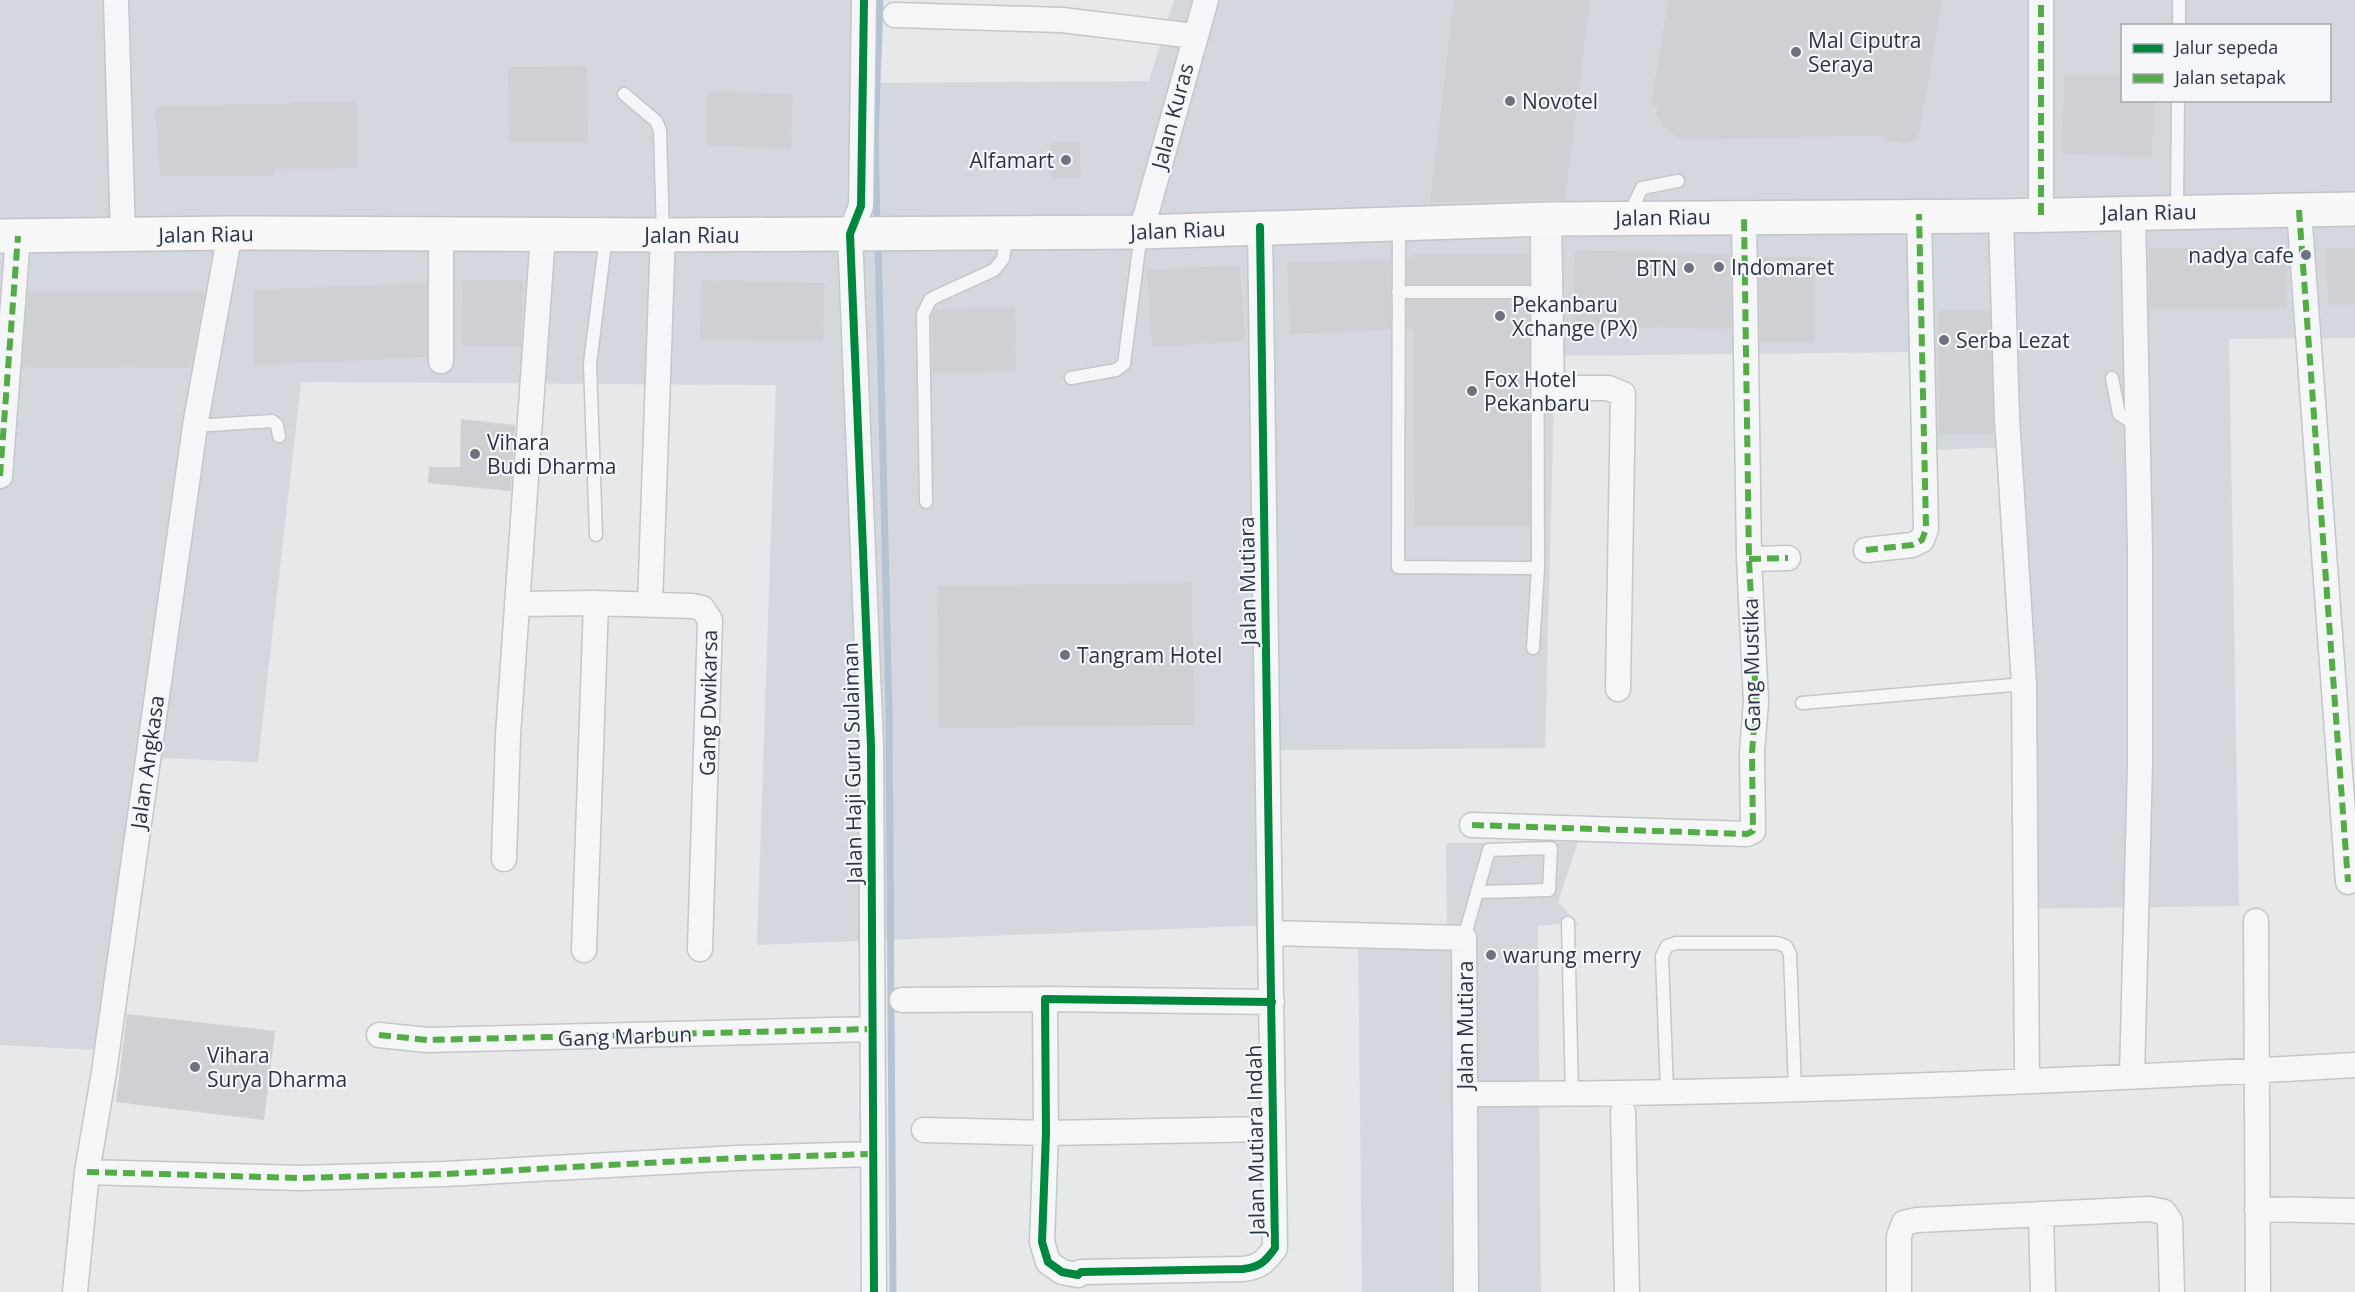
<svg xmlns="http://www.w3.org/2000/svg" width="2355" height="1292" viewBox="0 0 2355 1292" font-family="'Open Sans',sans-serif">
<rect width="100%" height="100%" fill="#e6e8ea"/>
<path fill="#d4d7dd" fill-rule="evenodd" d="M0,0H875L873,83L1149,81L1174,0H2355V338L2229,339L2239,906L2022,909L2004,447L1912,451L1908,352L1555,356L1545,748L1271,750V925L757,945L776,385L301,382L258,762L162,758L118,1051L0,1045ZM2122,26H2330V100H2122Z
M1578,842L1558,902L1579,925L1568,923L1538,926L1541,1292H1362L1358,928L1447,927L1446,843Z"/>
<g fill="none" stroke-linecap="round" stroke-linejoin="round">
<path stroke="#b4c4d5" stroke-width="7" d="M877,225L875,140L880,0
M878,242L889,716L893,1292"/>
</g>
<path fill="#ced0d3" d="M1454,0H1590L1565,200L1430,202Z
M1668,0H1942L1919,135L1914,141L1904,143L1886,140L1878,135L1686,140L1677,137L1663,126L1657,117V106L1651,104Z
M587,66L588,142L509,143L508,67Z
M2064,75L2122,76V100H2154L2152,157L2062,154Z
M708,91L793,94L791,149L706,145Z
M290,102H357V168L274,169L275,176H160L155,106L290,104Z
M1080,142L1081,178H1051L1050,143Z
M2149,248H2287V308H2149Z
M2355,248V304L2328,305L2326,249Z
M1575,250L1730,254L1731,329L1573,326Z
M1528,254L1529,284H1407V258H1412V255Z
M1759,257H1815V343H1760Z
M1391,259L1390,330L1290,334L1287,263Z
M1240,265L1245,341L1152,347L1147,270Z
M463,280L523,281L521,347L462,346Z
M701,280L825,283L823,341L700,339Z
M427,283V357L254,365V290Z
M28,292H204L191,368L22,367Z
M1407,300H1529L1530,527H1415L1413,329H1407Z
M1015,307L1016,371L933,373L932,315L935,309Z
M1938,311H1990L1994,433L1939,434Z
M461,419L515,425L511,491L428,483L429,467H460Z
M1192,583L1194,725L939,728L937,586Z
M127,1014L275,1031L264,1120L116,1102Z"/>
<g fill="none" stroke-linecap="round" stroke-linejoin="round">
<g stroke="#c4c6c8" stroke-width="15">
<path id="service" d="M2179,26V0
M624,94L656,121L660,130L663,234
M2177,211L2178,100
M1628,216L1642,188L1678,181
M1399,224L1398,567L1538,568
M1398,292H1537
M1071,378L1116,370L1124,364L1141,233
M2112,378L2119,414L2137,426
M195,426L272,421L277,425L279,436
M926,502L923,314L930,300L937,296L994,270L1003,259L1007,235
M596,535L590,364L606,236
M1533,648L1538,568L1537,221
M1802,703L2024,684
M1568,923L1572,1094
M1464,938L1489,850L1551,848L1549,890L1478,892
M1667,1091L1662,956L1667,946L1676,943H1777L1786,946L1790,954L1795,1088"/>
</g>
<g stroke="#c4c6c8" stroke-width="27">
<path id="minor" d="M116,0L123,236
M864,0L861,206L850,234L871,746L874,1292
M895,15L1062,20L1194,36
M2299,210L2348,882
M2041,215V0
M2001,216L2007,418L2024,684L2027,1081
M1549,219L1552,388H1608L1623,394L1618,689
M1260,227L1270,933L1275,1248C1265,1262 1260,1267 1243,1269L1081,1272L1078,1275L1062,1272L1048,1262L1042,1242L1046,1133L1045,999L1272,1002
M441,232V361
M1141,232L1206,0
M0,476L18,236
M1866,550L1912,545L1922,540L1926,529L1919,214
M1749,559L1788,558
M517,604L596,603L692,606L702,608L710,620L700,949
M650,604L663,235
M1472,825L1747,834L1753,831L1752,752L1756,702L1749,559L1744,216
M504,859L508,735L543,234
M2256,921L2258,1292
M1270,933L1464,938L1466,1292
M584,950L596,603
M902,1000L1045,999
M379,1035L427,1040L872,1029
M2132,1076L2140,764V551L2133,212
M1466,1094C1762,1094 2059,1082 2355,1065
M1623,1112L1627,1292
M924,1130L1046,1133L1273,1129
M87,1172L300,1178L445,1174L737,1158L872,1154
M2257,1209L2355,1211
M2041,1214L2043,1292
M75,1292L87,1172L104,1072L195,426L230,233
M1899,1292V1236L1904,1223L1917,1220L2150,1209L2164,1212L2170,1221L2172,1292"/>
</g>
<g stroke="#c2c5c8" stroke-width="36">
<path id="primary" d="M0,236L230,233L663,235L1141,232L1549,219L2001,216L2355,209"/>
</g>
<use href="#service" stroke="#f5f6f7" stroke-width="12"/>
<use href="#minor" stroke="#f5f6f7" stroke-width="24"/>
<use href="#primary" stroke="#f8f8f8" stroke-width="33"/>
<path stroke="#54ac47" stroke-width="6" stroke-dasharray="12 6" stroke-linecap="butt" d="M2299,210L2348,882
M2041,215V0
M0,476L18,236
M1866,550L1912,545L1922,540L1926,529L1919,214
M1749,559L1788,558
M1472,825L1747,834L1753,831L1752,752L1756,702L1749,559L1744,216
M379,1035L427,1040L872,1029
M87,1172L300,1178L445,1174L737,1158L872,1154"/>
<g stroke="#f4f6f9" stroke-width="11">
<path id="cycleway" d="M864,0L861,206L850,234L871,746L874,1292
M1260,227L1270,933L1275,1248C1265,1262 1260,1267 1243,1269L1081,1272L1078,1275L1062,1272L1048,1262L1042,1242L1046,1133L1045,999L1272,1002"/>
</g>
<use href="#cycleway" stroke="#00873e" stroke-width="8"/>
</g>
<g fill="#6c737f" stroke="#f4f6f9" stroke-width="2">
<circle cx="1796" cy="52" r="6"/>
<circle cx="1510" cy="101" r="6"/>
<circle cx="1066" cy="160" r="6"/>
<circle cx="2306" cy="255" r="6"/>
<circle cx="1719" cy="267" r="6"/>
<circle cx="1689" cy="268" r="6"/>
<circle cx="1500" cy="316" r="6"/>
<circle cx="1944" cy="340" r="6"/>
<circle cx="1472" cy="391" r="6"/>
<circle cx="475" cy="454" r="6"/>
<circle cx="1065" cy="655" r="6"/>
<circle cx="1491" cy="955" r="6"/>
<circle cx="195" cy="1067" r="6"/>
</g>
<g text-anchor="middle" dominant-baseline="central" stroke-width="4.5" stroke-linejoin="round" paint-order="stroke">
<g font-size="21" fill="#2b3445" stroke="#f4f6f9" text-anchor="start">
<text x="1808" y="40">Mal Ciputra<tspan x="1808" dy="24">Seraya</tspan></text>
<text x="1522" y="101">Novotel</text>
<text x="1054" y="160" text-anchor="end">Alfamart</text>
<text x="2294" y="255" text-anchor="end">nadya cafe</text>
<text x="1731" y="267">Indomaret</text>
<text x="1677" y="268" text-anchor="end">BTN</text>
<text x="1512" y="304">Pekanbaru<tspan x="1512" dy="24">Xchange (PX)</tspan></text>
<text x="1956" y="340">Serba Lezat</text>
<text x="1484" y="379">Fox Hotel<tspan x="1484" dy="24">Pekanbaru</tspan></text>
<text x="487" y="442">Vihara<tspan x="487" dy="24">Budi Dharma</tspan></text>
<text x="1077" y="655">Tangram Hotel</text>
<text x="1503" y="955">warung merry</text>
<text x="207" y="1055">Vihara<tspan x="207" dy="24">Surya Dharma</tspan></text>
</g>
<g font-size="21" fill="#2b3445" stroke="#f4f6f9">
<text transform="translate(1172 116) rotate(-75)">Jalan Kuras</text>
<text transform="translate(2149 212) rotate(-1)">Jalan Riau</text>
<text transform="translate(1663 217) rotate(-1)">Jalan Riau</text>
<text transform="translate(1178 230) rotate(-2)">Jalan Riau</text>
<text transform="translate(206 234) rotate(-1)">Jalan Riau</text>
<text x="692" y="235">Jalan Riau</text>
<text transform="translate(1247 581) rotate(-91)">Jalan Mutiara</text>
<text transform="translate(1751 665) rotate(-91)">Gang Mustika</text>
<text transform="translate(708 703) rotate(-89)">Gang Dwikarsa</text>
<text transform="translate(147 762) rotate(-82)">Jalan Angkasa</text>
<text transform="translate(852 763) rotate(-91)">Jalan Haji Guru Sulaiman</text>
<text transform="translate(1465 1025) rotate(-90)">Jalan Mutiara</text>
<text transform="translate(625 1036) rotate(-2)">Gang Marbun</text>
<text transform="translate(1255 1140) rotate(-91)">Jalan Mutiara Indah</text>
</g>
</g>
<rect x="2121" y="24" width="210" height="78" fill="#f4f6f9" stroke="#a4a8b1" stroke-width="1.5"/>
<rect x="2133" y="44" width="30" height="9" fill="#00873e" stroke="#a4a8b1" stroke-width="1.5"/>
<text x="2175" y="54" font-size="18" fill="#2b3445">Jalur sepeda</text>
<rect x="2133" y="74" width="30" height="9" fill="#54ac47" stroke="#a4a8b1" stroke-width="1.5"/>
<text x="2175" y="84" font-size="18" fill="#2b3445">Jalan setapak</text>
</svg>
